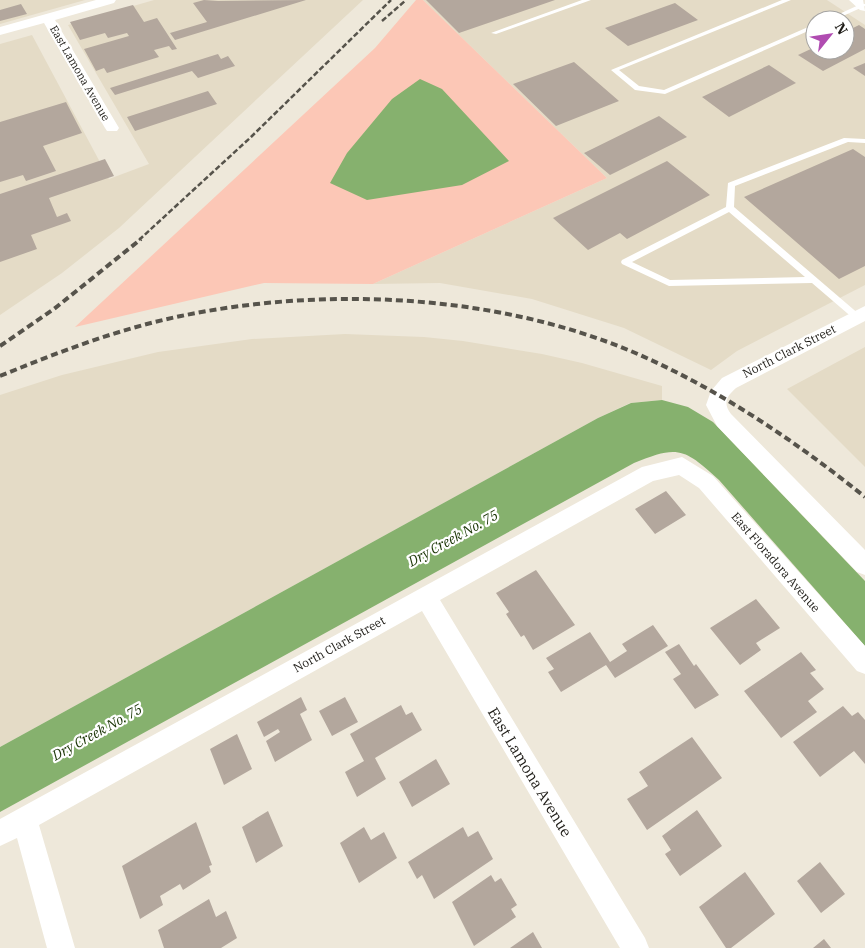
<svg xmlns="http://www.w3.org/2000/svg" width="865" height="948" viewBox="0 0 865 948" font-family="'IBM Plex Serif',serif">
<rect width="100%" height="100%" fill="#eee8da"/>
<path fill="#e4dbc6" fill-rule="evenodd" d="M0,0H85L0,24Z
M154,0H363L119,228L62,273L0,315V44L32,35L109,179L149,164L68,25Z
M423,0H827L865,25V285L737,351L711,370L624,328L532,299L440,283L373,284L607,178ZM815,20H845V50H815Z
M345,334L424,337L463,341L542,354L582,363L662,386V400L630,403L598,418L0,747V395L62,375L158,352L252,339Z
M865,347V467L787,389Z"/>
<path fill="#fcc7b6" d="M416,0H423L607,178L373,284L264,283L75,327L375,48Z"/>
<path fill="#86b16e" d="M420,79L442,89L509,161L462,185L367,200L330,183L347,153L392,99Z
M662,400L688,407L713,422L865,581V646L719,480C684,448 678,445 634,463L0,812V747L598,418L631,403Z"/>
<path fill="#b3a79d" d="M204,0L218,1L306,0L175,40L170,33L207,22L193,3Z
M426,0H555L459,33Z
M675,3L698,20L628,46L605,28Z
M21,4L27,14L0,21V10Z
M133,5L144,22L157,18L177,49L172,50L169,46L154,50L159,57L107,73L104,68L96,71L84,49L129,36L127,33L108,38L105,33L80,40L70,22Z
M859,25L865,29V49L823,71L798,55L815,47V50H845V32Z
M218,54L221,59L228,56L235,66L198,78L192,71L115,95L110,88Z
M574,62L619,101L556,126L513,84Z
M865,63V76L853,68Z
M769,65L796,83L729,117L702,97Z
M208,91L217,104L135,131L127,117Z
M66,102L82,133L43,146L56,171L26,181L23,175L0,182V122Z
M659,116L687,137L610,175L584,153Z
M853,149L865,157V266L839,279L744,197Z
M105,159L114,176L49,198L57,217L67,213L71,221L31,235L37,249L0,262V194Z
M667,161L710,195L627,239L620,233L588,250L553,218Z
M666,491L686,515L655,534L635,509Z
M536,570L575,625L533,650L524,635L521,637L506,614L509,612L496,593Z
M756,599L780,628L756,643L761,650L740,665L710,628Z
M653,625L668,646L615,678L606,665L561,692L548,672L554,669L546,658L590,632L610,662L627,651L622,644Z
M679,644L694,666L696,664L719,695L695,709L673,679L681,674L665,652Z
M801,652L816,670L810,673L824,689L808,701L817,712L781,738L744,691Z
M301,697L307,710L300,714L312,740L275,762L266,741L280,732L278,729L264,737L257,722Z
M345,697L358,722L332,736L319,711Z
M401,705L406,715L412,712L422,730L375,758L386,779L357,797L345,772L364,761L350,734Z
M843,706L852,716L858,712L865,720V764L854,751L820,777L793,742Z
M237,734L252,769L224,785L210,749Z
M692,737L722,778L647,830L627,799L648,786L639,772Z
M436,759L450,784L412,807L399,782Z
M697,810L722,846L680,876L665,854L671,850L662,836Z
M268,811L283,846L256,863L242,827Z
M196,822L212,865L209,866L211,872L183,890L180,884L160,896L163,905L140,919L122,866Z
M364,827L371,840L384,832L397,858L359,883L340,843Z
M463,827L468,837L478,831L493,859L434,899L422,875L417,879L408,862Z
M820,862L845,894L821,913L797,881Z
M745,872L775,914L731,948H726L699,907Z
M491,875L495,882L501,878L517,905L511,909L516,917L474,946L452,902Z
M209,899L216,917L226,911L237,938L221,948H164L158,930Z
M533,932L542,948H510Z
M824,939L831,948H813Z"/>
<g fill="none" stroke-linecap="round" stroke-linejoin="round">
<path fill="#fff" fill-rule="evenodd" d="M582,0H591L496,34L491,33Z
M782,0H791L619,70L639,86L664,90L815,24V28L665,94L635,90L611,70Z
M861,4H865V6L834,20H826Z
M844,138L865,139V143L848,142L735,186L734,207L860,315L861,317L860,319H854L812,283L669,286L622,264L621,262L622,260L726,207L728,183ZM729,212L805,277L670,280L632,262Z"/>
<path fill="#fff" fill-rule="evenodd" d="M96,0H116L114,3L55,20L119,128L117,131H107L105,128L44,23L0,35V27Z
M849,0H863L865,11L860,10Z
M865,306V321L736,388C726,397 723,403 731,414L865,550V575L857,572L717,426L706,405L711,391L722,378Z
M682,457L713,476L865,646V674L857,671L699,488L679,475L653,481L440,600L645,938L649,948H620L422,611L39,825L75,948H47L17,838L0,846V819L642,467Z"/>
<path stroke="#56534b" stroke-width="2.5" stroke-dasharray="5.5 2.5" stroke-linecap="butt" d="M382,21L406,0
M139,240L251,137L391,0"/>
<path stroke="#56534b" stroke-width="4" stroke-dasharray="7 4" stroke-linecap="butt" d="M0,346L54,309L141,239
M0,376C59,352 118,329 181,316C325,286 496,294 633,352C717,388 794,440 865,497"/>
</g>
<g text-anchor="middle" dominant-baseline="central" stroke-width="4.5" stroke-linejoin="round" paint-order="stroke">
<g font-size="11" fill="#1e1c17" stroke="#fff">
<text transform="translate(80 73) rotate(60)">East Lamona Avenue</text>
</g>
<g font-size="12" fill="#1e1c17" stroke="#fff">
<text transform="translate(789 351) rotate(-27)">North Clark Street</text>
<text transform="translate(776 562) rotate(49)">East Floradora Avenue</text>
<text transform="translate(339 644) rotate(-29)">North Clark Street</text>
</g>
<g font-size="14" font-style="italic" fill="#193404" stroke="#fff">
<text transform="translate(453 538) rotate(-29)">Dry Creek No. 75</text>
<text transform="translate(97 732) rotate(-29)">Dry Creek No. 75</text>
</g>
<g font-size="15" fill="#1e1c17" stroke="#fff">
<text transform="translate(530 772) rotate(59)">East Lamona Avenue</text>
</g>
</g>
<g transform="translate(830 35) rotate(60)"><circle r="24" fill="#ffffff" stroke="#a5a4a2"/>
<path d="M0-4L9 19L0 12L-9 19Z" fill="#b04cb1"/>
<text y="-8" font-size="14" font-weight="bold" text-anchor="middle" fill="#1e1c17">N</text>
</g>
</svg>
